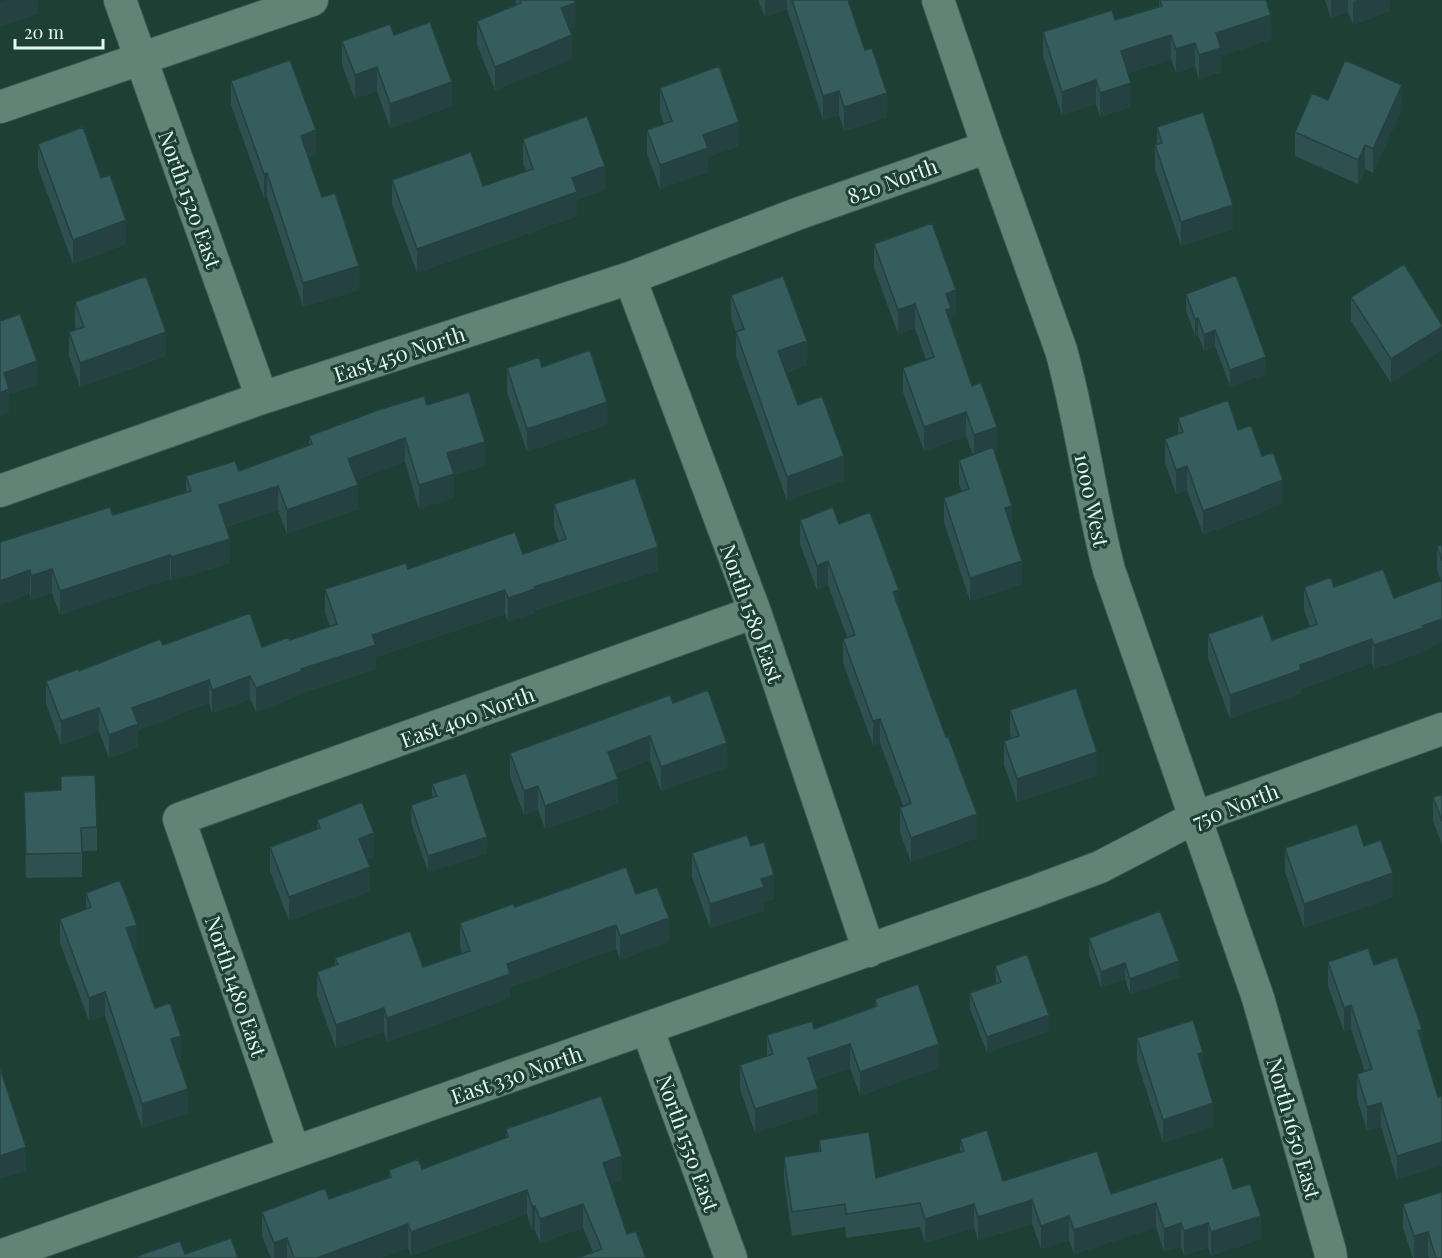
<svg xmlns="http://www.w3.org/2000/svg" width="1442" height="1258" viewBox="0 0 1442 1258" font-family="'Playfair Display',serif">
<rect width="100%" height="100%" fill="#1e3f34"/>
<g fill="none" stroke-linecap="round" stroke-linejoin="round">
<g stroke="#3e5c52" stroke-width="34">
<path id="minor" d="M120,0L262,398
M938,0L988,147L1061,350C1081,422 1090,497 1109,570L1258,998L1330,1251L1331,1258
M0,107L312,0
M630,278L755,612L869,951
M0,491L262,398L630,278L797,214L988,147
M647,1028L731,1258
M294,1152L179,819L755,612
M0,1256L1033,892L1100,867L1194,818L1442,729"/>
</g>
<use href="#minor" stroke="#628477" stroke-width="32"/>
</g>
<path fill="#2e5050" d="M516,0H574L575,26L569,29L572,59L495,90L477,45V21L516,5Z
M758,0H848L887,117L844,131L839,115L823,120L787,9L765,17Z
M1159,0H1266L1271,39L1221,56V72L1199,79L1195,66L1176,73L1171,59L1128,73L1131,107L1100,117L1096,104L1062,116L1043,56V32L1115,20L1159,6Z
M1325,0H1390V11L1353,25L1348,12L1331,18Z
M394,35L452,106L390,128L377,91L355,99L342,65V41Z
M231,81L316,154L308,157L322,197L359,290L303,307L267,197L264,198L231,105Z
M660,88L739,146L708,157V172L660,189L647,154V130L664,124L660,112Z
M1328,100L1402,109L1373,173L1365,169L1358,184L1295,156V132Z
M1157,127L1233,229L1181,246L1155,169V145L1157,144Z
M523,139L605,190L577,200V216L417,273L392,204V180L483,186L526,171L523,163Z
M38,144L126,244L73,264L38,168Z
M874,244L956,314L951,316V322L972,386L997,451L995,452L1012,530L1022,584L970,601L944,522V498L962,492L959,484V460L973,455L966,436L924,451L903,392V368L926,360L915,328L898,334L874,268Z
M1186,294L1266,374L1230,386L1215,346L1204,351L1198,335L1195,336L1186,310Z
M731,295L807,365L786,373L798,405L844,480L787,501L736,356V332L731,318Z
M1351,297L1442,325L1391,383L1351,321Z
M75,302L166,356L80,387L69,356V332L76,330L75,326Z
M542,367L607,425L527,452L507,392V368Z
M427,405L485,466L454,475V498L419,509L405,462L356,480L358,509L287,534L278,510L226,527L230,563L171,581L170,579L60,615L52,593L31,600L30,594L0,542L113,515L186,492V476L239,471L309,445V436Z
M1178,418L1238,430L1262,456L1283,504L1262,511V513L1203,534L1187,490L1176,494L1165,463V439L1178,434Z
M554,504L658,571L535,610V613L508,621L505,614L376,657V669L302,693V694L256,712L250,699L212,713L209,703L138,730V747L109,758L99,731L61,745L46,704V681L163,645L262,647L290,640L330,626L325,613V589L408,569L523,554L559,542L554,527Z
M800,520L839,524L899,608L977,838L911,862L900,832V808L903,806L880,743L873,745L843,663V639L847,637L828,585L817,590L800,544Z
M1442,545V642L1423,650V652L1374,669L1372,663L1301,689V693L1230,719L1208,658V634L1272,640L1310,627L1304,610V587H1334L1394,598L1441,580L1437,570V546Z
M673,703L727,767L661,791L650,760L616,773L618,803L545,829L538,810L524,815L510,777V753Z
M1010,710L1097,776L1017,802L1004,765V741L1012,739L1010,734Z
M61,776L97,827V851H82V877L26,878L24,792L61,790Z
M432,784L487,853L428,872L411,822V805L432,798Z
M1442,794V845L1433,821V797Z
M317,820L374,857L367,859L370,891L289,921L270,871V847L317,829Z
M751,846L774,899L764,902V911L710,928L692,877V853Z
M1364,846L1393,897L1304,928L1285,872V848Z
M86,893L137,949L133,950L155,1008L181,1060L178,1061L188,1113L142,1128L105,1016L89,1021L60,943V919L86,909Z
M636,894L669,942L620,960L616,949L510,987V998L387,1042L384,1032L336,1049L317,996V972L335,965V958L423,967L462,954L460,947V923L515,907Z
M1089,938L1179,977L1130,995L1125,979L1101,988L1089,954Z
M1328,962L1374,965L1422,1029L1397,1180L1381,1127L1367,1131L1357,1098V1074L1365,1072L1351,1029L1344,1032L1328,986Z
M995,966L1049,1031L987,1053L970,1009V993L996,983Z
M875,999L939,1068L860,1096L850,1068L815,1080L818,1113L755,1133L740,1089V1065L767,1056V1035L814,1029L875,1006Z
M1137,1038L1203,1073L1213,1127L1163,1143L1137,1061Z
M506,1129L622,1180L610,1184L627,1234L646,1258L593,1252L583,1228L540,1243L535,1230H532L527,1214L411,1256L408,1248L381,1258H271L262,1236V1212L329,1199L389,1178V1170L422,1169L506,1139Z
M960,1139L1003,1181L1111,1194L1233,1189L1261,1239L1211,1256L1208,1247L1184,1255L1181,1247L1164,1252L1156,1227L1074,1254L1069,1240L1041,1249L1032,1224L978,1240L974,1228L925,1243L920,1227L846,1238L845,1227L792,1236L784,1181V1157L819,1151V1140L876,1178L960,1152Z
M1442,1192V1258H1429L1428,1256L1421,1258H1413L1403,1228V1204Z"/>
<path fill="#264141" d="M8,0H38V14L0,27V3Z
M765,0H787V9L765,17Z
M1331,0H1348V12L1331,18Z
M1357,0H1390V11L1353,25V2Z
M575,3V26L561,32V8Z
M1271,15V39L1221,56V72L1199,79V55L1216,33Z
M572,35V59L495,90V67Z
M1171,35V59L1121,75V51Z
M1195,43V66L1176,73V49Z
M377,67V91L355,99V75Z
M1096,80V104L1062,116V92Z
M452,82V106L390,128V104Z
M1131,83V107L1100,117V93Z
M1402,85V109L1373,173V149Z
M839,91V115L823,120V96Z
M887,93V117L844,131V107Z
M739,122V146L708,157V172L660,189V165L703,135Z
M316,130V154L301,159V136Z
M1365,145V169L1358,184V160Z
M605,166V190L577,200V216L417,273V249L572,178Z
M267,173V197L264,198V174Z
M1233,205V229L1181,246V222Z
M126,220V244L73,264V240Z
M359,266V290L303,307V283Z
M956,290V314L951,316V332L946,334V294Z
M915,304V328L898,334V310Z
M1198,318V335L1195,336V319Z
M1442,327V351L1391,383V359Z
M1215,330V346L1204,351V335Z
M166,332V356L80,387V363Z
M807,341V365L778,375V351Z
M1266,357V374L1230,386V370Z
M37,361V385L9,395V413L0,417V393L4,373Z
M607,402V425L527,452V429Z
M966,412V436L924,451V427Z
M997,427V451L974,459V435Z
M405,438V462L348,483V459Z
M485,442V466L454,475V498L419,509V485L447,453Z
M844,456V480L787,501V477Z
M1187,466V490L1176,494V470Z
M1283,480V504L1262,511V513L1203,534V511Z
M358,485V509L287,534V510Z
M278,486V510L219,529V505Z
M1012,506V530L1005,508Z
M230,539V563L171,581V557Z
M658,547V571L535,610V613L508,621V598L534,587Z
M170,555V579L60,615V591Z
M828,561V585L817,590V566Z
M1022,561V584L970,601V578Z
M52,569V593L31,600V576Z
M30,570V594L0,605V581Z
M505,590V614L376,657V669L302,693V694L256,712V688L301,669L372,635Z
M899,590V614L893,592Z
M1442,619V642L1423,650V652L1374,669V645Z
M1372,639V663L1301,689V693L1230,719V695L1300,665Z
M250,676V699L212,713V690Z
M209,680V703L138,730V747L109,758V735L132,708Z
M99,708V731L61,745V721Z
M880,719V743L873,745V721Z
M650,736V760L608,776V752Z
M727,743V767L661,791V767Z
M1097,752V776L1017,802V779Z
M618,779V803L545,829V806Z
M538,786V810L524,815V791Z
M977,814V838L911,862V838Z
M374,833V857L359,862V839Z
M487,837V853L428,872V856Z
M370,867V891L289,921V897Z
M1393,873V897L1304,928V904Z
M774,875V899L764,902V911L710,928V904L761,879Z
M669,918V942L620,960V936Z
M137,925V949L126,952V928Z
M616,925V949L510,987V998L387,1042V1018L507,964Z
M1179,961V977L1130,995V979Z
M1125,963V979L1101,988V972Z
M105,992V1016L89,1021V998Z
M1351,1005V1029L1344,1032V1008Z
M384,1008V1032L336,1049V1025Z
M1049,1015V1031L987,1053V1037Z
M1422,1029V1053L1418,1031Z
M181,1036V1060L171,1063V1039Z
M850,1044V1068L808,1082V1058Z
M939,1044V1068L860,1096V1072Z
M1203,1052V1076L1198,1054Z
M188,1089V1113L142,1128V1104Z
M818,1089V1113L755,1133V1109Z
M1213,1103V1127L1163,1143V1120Z
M1381,1103V1127L1367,1131V1107Z
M1442,1142V1166L1397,1180V1156Z
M26,1147V1171L0,1179V1156Z
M622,1156V1180L603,1187V1163Z
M527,1190V1214L411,1256V1232Z
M1032,1200V1224L978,1240V1217Z
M1156,1203V1227L1074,1254V1230Z
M583,1204V1228L540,1243V1219Z
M974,1204V1228L925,1243V1219Z
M532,1206H535V1230H532Z
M1069,1216V1240L1041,1249V1226Z
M1261,1216V1239L1211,1256V1232Z
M1181,1223V1247L1164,1252V1229Z
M1208,1223V1247L1184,1255V1231Z
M408,1224V1248L381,1258H317Z
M1428,1232V1256L1421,1258H1414V1236Z
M287,1238V1258H274V1243Z"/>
<path fill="#365d5d" stroke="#264141" stroke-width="1.5" d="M520,0H574L575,3L561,8L572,35L495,67L477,21L521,3Z
M792,0H848L865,50L872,48L887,93L844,107L839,91L823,96Z
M1160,0H1266L1271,15L1216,33L1221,48L1199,55L1195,43L1176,49L1171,35L1121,51L1131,83L1100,93L1096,80L1062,92L1043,32L1112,10L1115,20L1162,6Z
M430,22L452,82L390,104L377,67L355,75L342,41L390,24L394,35Z
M290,60L316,130L301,136L322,197L335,193L359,266L303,283L267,173L264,174L231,81Z
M1345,60L1402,85L1373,149L1365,145L1358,160L1295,132L1312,93L1328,100Z
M719,66L739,122L703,135L708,148L660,165L647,130L672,121L660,88Z
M1203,112L1233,205L1181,222L1155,145L1162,143L1157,127Z
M587,116L605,166L572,178L577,192L417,249L392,180L471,152L483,186L533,169L523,139Z
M83,127L101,178L110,175L126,220L73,240L38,144Z
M932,223L956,290L946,294L951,308L946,310L972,386L981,382L997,427L974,435L966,412L924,427L903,368L934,357L915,304L898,310L874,244Z
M1404,264L1442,325V327L1391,359L1351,297Z
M1236,275L1266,357L1230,370L1215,330L1204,335L1198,318L1195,319L1186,294Z
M146,276L166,332L80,363L69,332L84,327L75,302Z
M783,276L807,341L778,351L798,405L822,396L844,456L787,477L736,332L744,329L731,295Z
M20,314L37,361L4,373L9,389L0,393V321Z
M590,350L607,402L527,429L507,368L539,357L542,367Z
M469,392L485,442L447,453L454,474L419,485L405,438L348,459L358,485L287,510L278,486L219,505L230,539L171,557L170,555L60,591L52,569L31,576L30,570L0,581V542L110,507L113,515L191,491L186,476L235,461L239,471L312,444L309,436L378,410L424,396L427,405Z
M1228,400L1238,430L1251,425L1262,456L1273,452L1283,480L1261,488L1262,489L1203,511L1187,466L1176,470L1165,439L1183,432L1178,418Z
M993,447L1012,506L1005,508L1022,561L970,578L944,498L969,489L959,460Z
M635,478L658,547L534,587L535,589L508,598L505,590L372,635L376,645L301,669L302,671L256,688L250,676L212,690L209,680L132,708L138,724L109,735L99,708L61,721L46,681L78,669L79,671L160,639L163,645L250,613L262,647L289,637L290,640L337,624L325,589L406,563L408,569L515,532L523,554L566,539L554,504Z
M833,507L839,524L870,512L899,590L893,592L946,737L948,736L977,814L911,838L900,808L911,803L880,719L873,721L843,639L855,635L828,561L817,566L800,520Z
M1442,545V561L1437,546Z
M1383,569L1394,598L1442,580V619L1422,626L1423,628L1374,645L1372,639L1300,665L1301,670L1230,695L1208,634L1263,615L1272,640L1317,624L1304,587L1331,577L1334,587Z
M1076,688L1097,752L1017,779L1004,741L1019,736L1010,710Z
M708,690L727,743L661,767L650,736L608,752L618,779L545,806L538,786L524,791L510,753L670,695L673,703Z
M466,773L487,837L428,856L411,805L437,796L432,784Z
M95,775L97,827L81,828L82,853L26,854L24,792L61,790V776Z
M1442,794V821L1433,797Z
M362,802L374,833L359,839L370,867L289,897L270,847L320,828L317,820Z
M1357,824L1364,846L1381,840L1393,873L1304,904L1285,848Z
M747,835L751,846L764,842L774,875L761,879L764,887L710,904L692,853Z
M626,867L636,894L657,887L669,918L620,936L616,925L507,964L510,974L387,1018L384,1008L336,1025L317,972L338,964L335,958L410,931L423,967L470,951L460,923L513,904L515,907Z
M120,880L137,925L126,928L155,1008L170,1003L181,1036L171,1039L188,1089L142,1104L105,992L89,998L60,919L91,907L86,893Z
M1160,911L1179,961L1130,979L1125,963L1101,972L1089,938Z
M1368,948L1374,965L1397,957L1422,1029L1418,1031L1438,1097L1442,1096V1142L1397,1156L1381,1103L1367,1107L1357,1074L1372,1069L1351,1005L1344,1008L1328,962Z
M1027,954L1049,1015L987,1037L970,993L1001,982L995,966Z
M918,984L939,1044L860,1072L850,1044L808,1058L818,1089L755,1109L740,1065L773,1054L767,1035L812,1021L814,1029L877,1006L875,999Z
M1193,1020L1203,1052L1198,1054L1213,1103L1163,1120L1137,1038Z
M0,1068L26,1147L0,1156Z
M601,1096L622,1156L603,1163L627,1234L636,1231L646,1258H577L602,1249L583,1204L540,1219L535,1206H532L527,1190L411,1232L408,1224L317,1258H294L287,1238L274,1243L262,1212L325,1188L329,1199L391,1177L389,1170L418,1159L422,1169L508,1137L506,1129Z
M987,1130L1003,1181L1097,1151L1111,1194L1223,1157L1233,1189L1250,1184L1261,1216L1211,1232L1208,1223L1184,1231L1181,1223L1164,1229L1156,1203L1074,1230L1069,1216L1041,1226L1032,1200L978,1217L974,1204L925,1219L920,1203L846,1214L845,1204L792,1212L784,1157L821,1151L819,1140L869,1132L876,1178L964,1151L960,1139Z
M1442,1192V1258H1436L1428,1232L1414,1236L1403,1204Z
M231,1238L238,1258H135V1257L180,1241L185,1254Z"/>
<g text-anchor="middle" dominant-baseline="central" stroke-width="6" stroke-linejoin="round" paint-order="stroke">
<g font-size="21" fill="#e5f7ef" stroke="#1e3f34">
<text transform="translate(892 180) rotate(-20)">820 North</text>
<text transform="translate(191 199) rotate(70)">North 1520 East</text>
<text transform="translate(399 353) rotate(-18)">East 450 North</text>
<text transform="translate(1093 500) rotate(78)">1000 West</text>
<text transform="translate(753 613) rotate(70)">North 1580 East</text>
<text transform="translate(467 716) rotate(-20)">East 400 North</text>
<text transform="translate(1235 805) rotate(-21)">750 North</text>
<text transform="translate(237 986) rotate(71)">North 1480 East</text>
<text transform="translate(516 1074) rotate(-19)">East 330 North</text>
<text transform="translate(1295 1128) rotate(74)">North 1650 East</text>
<text transform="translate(689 1143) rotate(70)">North 1550 East</text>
</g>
</g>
<path d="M15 39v9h88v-9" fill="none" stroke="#e5f7ef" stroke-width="3"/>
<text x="24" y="39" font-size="18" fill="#e5f7ef" stroke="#1e3f34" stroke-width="4.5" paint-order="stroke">20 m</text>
</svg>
